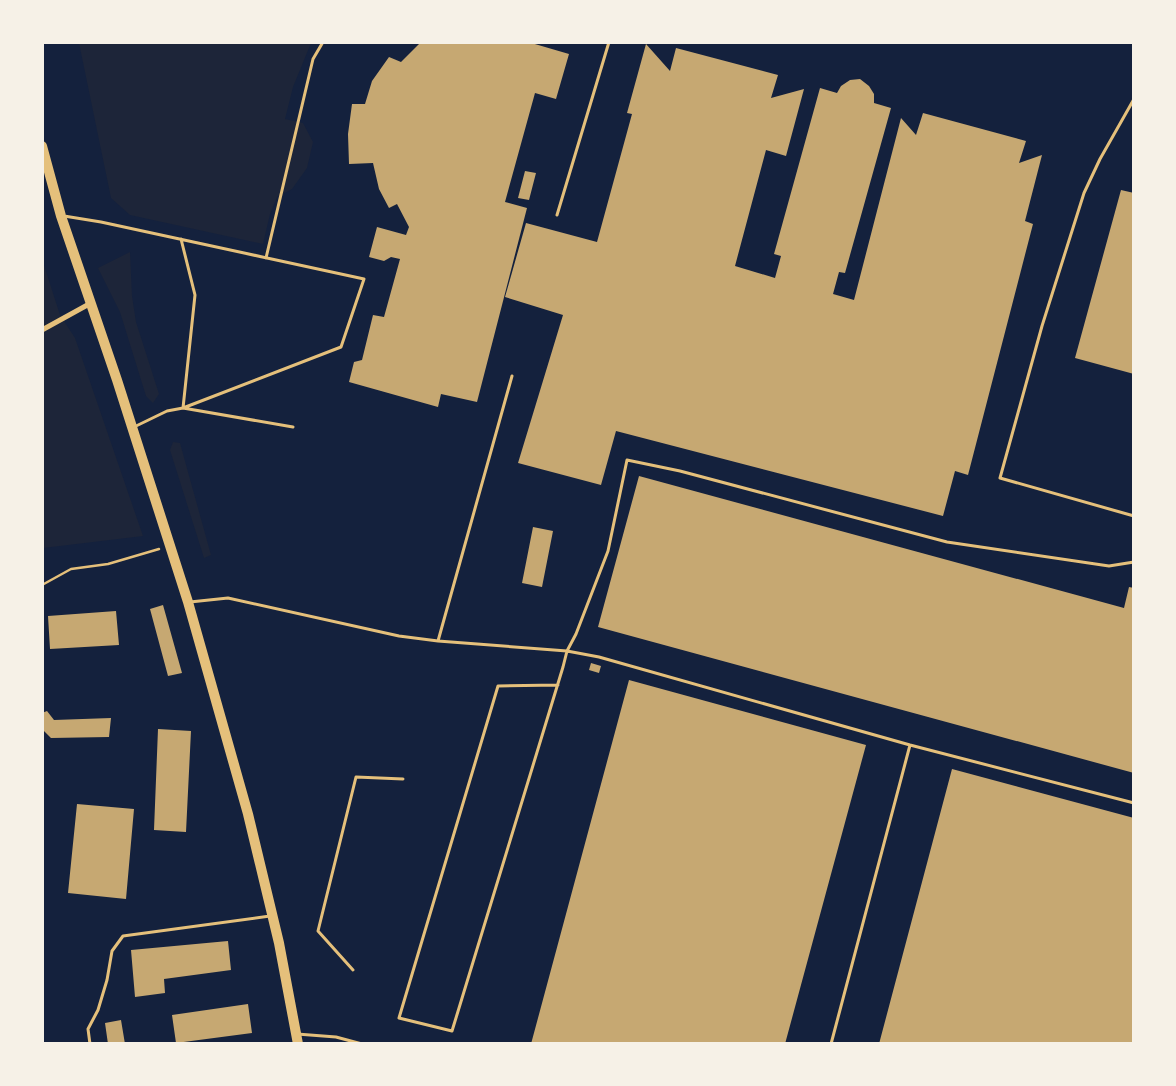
<svg xmlns="http://www.w3.org/2000/svg" width="1176" height="1086" viewBox="0 0 1176 1086" font-family="'PT Sans',sans-serif">
<rect width="100%" height="100%" fill="#14213d"/>
<path fill="#1d2539" d="M79,43H311L293,87L285,119L303,123L313,142L307,168L292,189L277,197L270,214L263,244L130,215L111,198Z
M130,252L132,296L136,322L159,394L153,403L146,396L120,312L98,268Z
M42,259L60,315L75,338L143,536L43,548Z
M173,442L180,443L211,555L204,558L170,450Z"/>
<path fill="#c6a872" d="M421,42H528L569,54L556,99L535,93L505,202L527,208L477,402L441,394L438,407L349,382L354,362L362,360L373,315L384,317L400,259L391,257L384,261L369,257L377,227L406,235L409,227L397,204L389,208L379,189L373,163L349,164L348,134L352,104H365L372,81L389,57L401,62Z
M646,44L670,71L676,48L778,75L771,98L804,89L786,156L766,150L735,266L775,278L781,256L774,254L820,88L837,93L841,86L850,80L860,79L869,86L874,94V103L891,108L845,273L839,272L833,294L854,300L901,118L916,135L923,113L1026,141L1019,163L1042,155L1025,221L1033,224L968,475L955,471L943,516L616,431L601,485L518,463L563,315L505,297L526,223L597,242L632,114L627,113Z
M525,171L536,173L529,200L518,198Z
M1121,190L1134,193V374L1075,358Z
M639,476L1124,608L1129,587L1134,588V773L598,627Z
M533,527L553,531L542,587L522,583Z
M163,605L182,673L168,676L150,609Z
M116,611L119,645L50,649L48,616Z
M591,663L601,666L599,673L589,670Z
M629,680L866,745L785,1044H531Z
M47,711L54,720L111,718L109,737L51,738L42,729V713Z
M158,729L191,731L186,832L154,830Z
M952,769L1134,818V1044H879Z
M77,804L134,809L126,899L68,893Z
M228,941L231,970L164,979L165,993L135,997L131,950Z
M248,1004L252,1033L176,1043L172,1015Z
M121,1020L125,1044H108L105,1023Z"/>
<g fill="none" stroke-linecap="round" stroke-linejoin="round">
<path stroke="#e5c07b" stroke-width="2.5" d="M42,585L71,569L108,564L159,549"/>
<path stroke="#e5c07b" stroke-width="3" d="M1134,99L1100,159L1084,193L1042,326L1000,478L1134,516
M557,215L609,42
M64,216L101,222L364,279L341,347L183,408L195,295L181,239
M266,258L313,59L323,42
M134,427L167,411L183,408L293,427
M190,602L228,598L399,636L438,641L567,651L599,657L910,745L1134,803
M438,641L512,376
M558,685L498,686L399,1018L452,1031L563,667L567,651L576,634L608,551L627,460L680,471L947,542L1109,566L1134,562
M353,970L318,931L356,777L403,779
M297,1034L336,1037L362,1044
M90,1044L88,1029L98,1010L107,980L112,951L123,936L270,916
M831,1044L910,745"/>
<path stroke="#e5c07b" stroke-width="5" d="M42,330L91,303"/>
<path stroke="#e5c07b" stroke-width="10" d="M42,146L61,216L117,380L188,602L248,814L279,943L298,1044"/>
</g>
<rect width="1176" height="1086" fill="none" stroke="#f6f1e7" stroke-width="88"/>
</svg>
